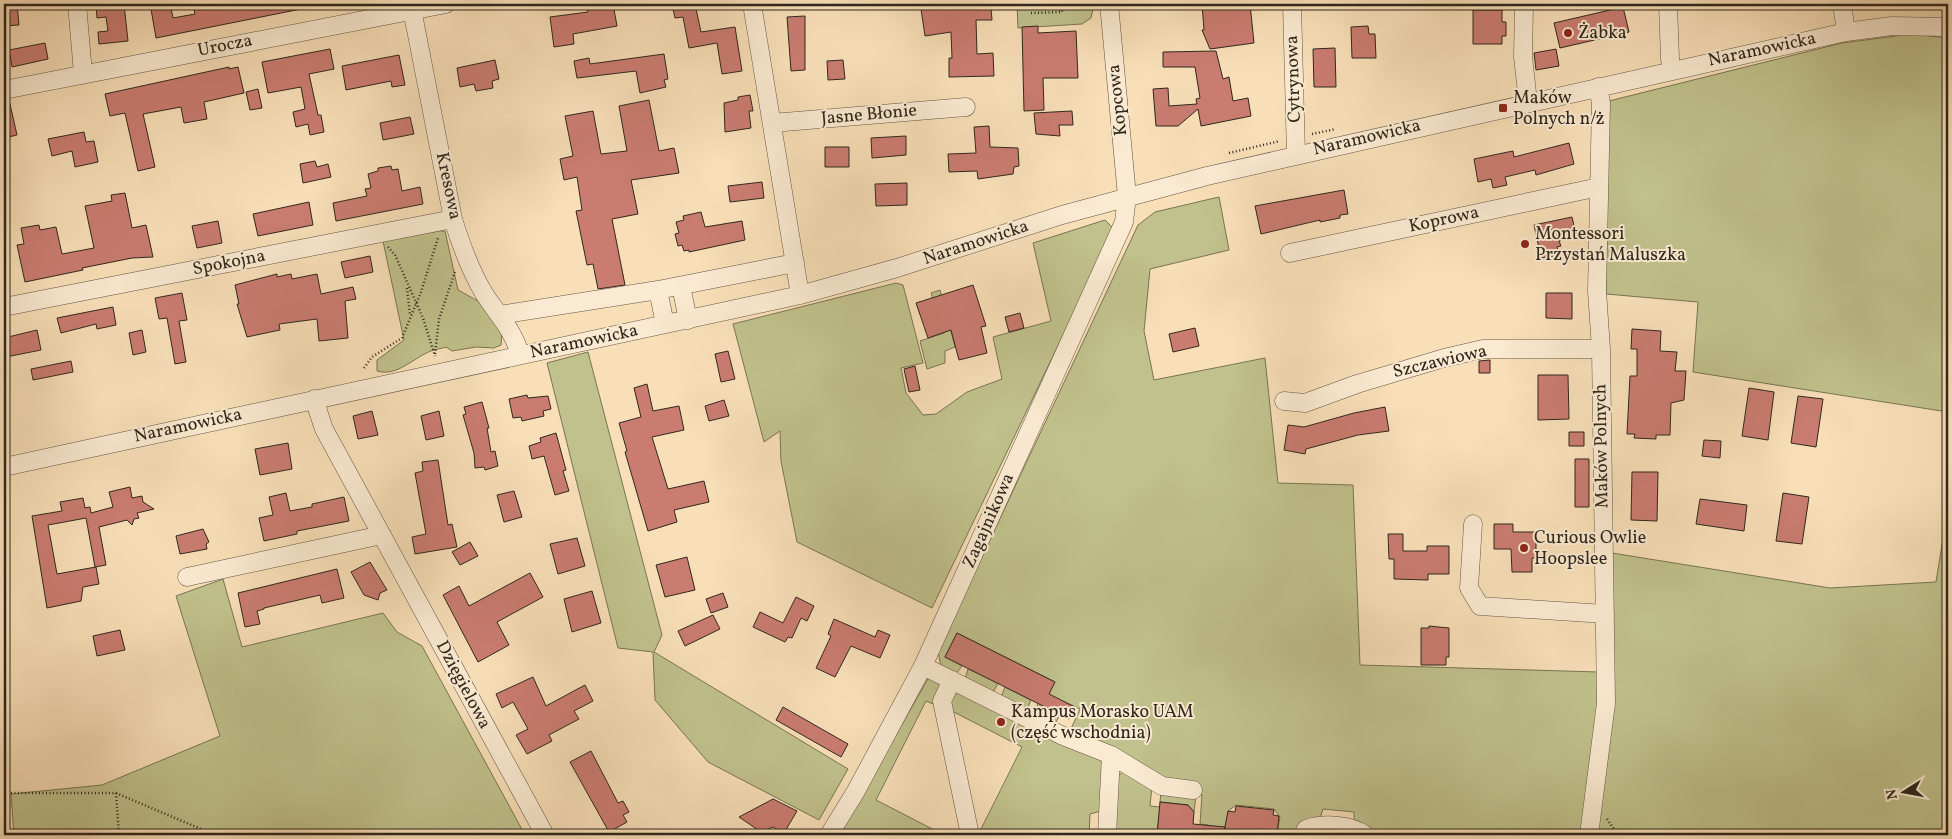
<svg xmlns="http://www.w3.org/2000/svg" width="1952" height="839" viewBox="0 0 1952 839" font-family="Vollkorn,serif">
<rect width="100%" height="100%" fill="#f8dfb8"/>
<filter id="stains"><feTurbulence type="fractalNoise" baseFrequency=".004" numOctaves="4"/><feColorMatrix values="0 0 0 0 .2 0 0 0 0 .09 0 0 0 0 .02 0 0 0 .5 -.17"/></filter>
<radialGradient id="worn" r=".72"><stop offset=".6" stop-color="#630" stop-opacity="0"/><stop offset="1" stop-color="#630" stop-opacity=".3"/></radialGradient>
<path fill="#c0c18c" stroke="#787454" d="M1017,4H1094L1091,18L1082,24L1018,28Z
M1911,34L1948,38V412L1693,372L1698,302L1606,294L1609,101L1842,43Z
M1219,197L1229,250L1150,269L1144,331L1154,380L1265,358L1278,483L1353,485L1360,665L1599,672L1598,717L1583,835H1372L1354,822V812L1323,809L1320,818L1296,835H1277L1280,817L1274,809L1236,805L1228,811L1227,835H1213V833H1207L1208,825L1200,824L1202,795L1196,794L1070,731L1080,709L1066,703L1055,724L1035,714L1038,703L1055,682L957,633L945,657L962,666L956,674L941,667L938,651L949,627L1138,225L1155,212Z
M1105,220L1114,229L932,608L797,542L781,461L780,431L764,442L733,324L896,283L903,285L923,363L901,368L906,393L923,415L936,414L967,392L1002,379L993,337L1051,321L1033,243Z
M438,231H445L458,290L478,301L502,333L501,345L494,348L476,347L452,351L446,347C441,349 435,349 431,351C413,358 397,377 377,371V360L404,340L383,241Z
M940,290L955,347L945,351V363L927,369L920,341L944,333L931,293Z
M588,352L662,635L654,652L848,769L819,820L708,762L655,700L653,652L618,648L547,363Z
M1948,507V835H1594L1612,553L1830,588L1936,582Z
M223,579L242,647L383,613L397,632L422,646L525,835H14L11,794L102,785L220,736L176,596Z
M968,669L998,683L994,691L992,692L965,679Z
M929,677L941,683V688L933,704L926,701L876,800L944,835H839Z
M1005,687L1031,700L1028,707L1025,709L1001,697Z
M957,691L1103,760L1101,811L1090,814L1089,835H978L1022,747L946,708Z
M1125,771L1152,786L1150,806L1160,807L1157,835H1113L1116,777Z
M1161,791L1196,796L1194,812L1188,805L1160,802Z"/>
<path fill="#ca7c71" stroke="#2f271d" d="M4,4H17L19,25L4,26Z
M96,4H124L128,41L99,44L98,32L108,31L106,17L97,18Z
M227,4H300L301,9L156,38L151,9L163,6V10L171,8L173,18L195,14L194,9Z
M613,4L617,26L573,34L574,44L554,47L550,17L588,12L587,9Z
M672,4H695L701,32L735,27L742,71L722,74L717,43L689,48L683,17L675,18Z
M960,4V9L991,8L992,20H976L977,54L993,53L994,76L949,77V58H952L951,32L925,36L921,9Z
M1202,4H1250L1254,43L1210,49L1202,30H1204Z
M1623,7L1629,32L1560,48L1554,23Z
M1473,10H1502V22H1506V36H1502V44H1473Z
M805,16V70L791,71L787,17Z
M1038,26V33L1076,31L1078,78H1043L1044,110L1024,111L1022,27Z
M1368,26L1369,34H1375L1376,58H1352L1351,27Z
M45,43L48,59L12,67L9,50Z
M1335,48L1336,87H1314L1313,49Z
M330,49L334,69L309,74L318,115H321L324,132L310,135L308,124L296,127L293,112L305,109L301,87L268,93L262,62Z
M1556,49L1559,66L1536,70L1534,53Z
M1216,51L1223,79L1229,77L1233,101L1248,98L1251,116L1201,126L1198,109L1178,126H1156L1153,89L1168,88L1169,106L1197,104L1196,99L1200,98L1195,67H1163V52Z
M664,54L668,79L664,80L666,87L640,93L636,71L577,78L574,61L589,58L590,64Z
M399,55L405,85L392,87L391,81L346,90L342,66Z
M495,60L499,79L492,81L493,88L476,91L474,84L460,87L457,68Z
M843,60L845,79L828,80L827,61Z
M229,67V69L238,67L244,93L204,102L207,119L184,123L181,107L143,114L155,167L138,171L125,113L110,116L105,94Z
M258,89L262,108L250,110L246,92Z
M750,95L753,111H749L751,128L725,132L724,103L738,100V97Z
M4,100H9L17,135L4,138Z
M649,100L659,151L674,148L679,173L631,180L638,214L612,219L625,285L598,289L593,264L587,265L576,211L582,210L577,177L564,180L560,159L573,156L565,116L593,111L601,154L627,151L619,106Z
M1072,111L1073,125H1059L1060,136L1036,134L1034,113Z
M410,117L414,134L383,140L380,123Z
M989,126L990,147L1018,148L1019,166L1014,167L1013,174L978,179L977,171L949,172L948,154L976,153L974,127Z
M84,132L86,142L94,141L98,162L75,167L72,151L52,156L48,139Z
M906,136V155L872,158L871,138Z
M1569,143L1574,164L1536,175L1535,170L1505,177L1507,185L1493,188L1491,179L1478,182L1474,159L1513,151L1514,157Z
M825,147H849V167H825Z
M315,161L317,167L328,164L331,177L303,183L300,164Z
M391,166L392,170L398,169L402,191L420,187L423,204L336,221L333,203L367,196L365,189L371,188L368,174L378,171V168Z
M762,182L764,198L730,202L728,186Z
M907,183V205L876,206L875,184Z
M1344,190L1348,214L1340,215V218L1320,222V220L1261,234L1255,206Z
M125,193L132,228L146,225L153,257L132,258L82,268L83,270L25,282L17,245L24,244L21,228L39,225L40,230L56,227L62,254L94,248L85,206L112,201L111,195Z
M309,202L313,225L258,236L253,214Z
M701,212L705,227L742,221L745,240L689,252V250L684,251L682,245L678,246L675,234L679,233L676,222L684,220L683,216Z
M1572,217L1576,234L1573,238L1559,241L1561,246L1557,247L1559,255L1541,258L1534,225Z
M218,221L222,243L197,248L192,226Z
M370,256L373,272L345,278L341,262Z
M277,274V277L291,274L292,279L317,274L321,294L353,287L356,299L345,301L348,338L319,341L317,319L279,324L280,330L247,337L237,304H239L235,285Z
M973,285L986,326L981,327L987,353L959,360L951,330L928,338L916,303Z
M182,293L187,320L179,321L186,362L175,364L167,318L159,319L155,298Z
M1546,293H1572V319L1546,318Z
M113,307L116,325L97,329L96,324L61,333L57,318Z
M1020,313L1024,328L1009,332L1005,317Z
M1195,328L1199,346L1173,352L1169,334Z
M1632,329L1661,331L1660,351L1677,352L1675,371H1686L1684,400L1671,403L1670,435H1656V439L1634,438L1635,434H1627L1630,376H1637V349H1631Z
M37,330L41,350L6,357L4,338Z
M142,330L146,352L133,355L129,333Z
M728,351L735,379L721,382L715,354Z
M1490,360V373H1479V361Z
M71,361L73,372L33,380L31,369Z
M915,366L920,390L909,392L904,369Z
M1538,375H1568L1569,419L1538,420Z
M647,384L653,411L679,406L684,430L652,437L668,489L704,481L709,502L674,510L677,522L648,531L625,452L627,451L619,423L641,417L634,388Z
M1749,388L1774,392L1768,440L1742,436Z
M527,395L528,398L548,396L551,409L543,411L544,416L522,421L521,417L513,418L509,399Z
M1798,396L1823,399L1816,447L1791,443Z
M724,400L729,416L709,421L705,406Z
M482,402L489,428H487L491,452L495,451L498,466L485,470L484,467L475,468L474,453L463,415L466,414L464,407Z
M1385,407L1389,431L1358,435L1306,449L1305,454L1284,450L1288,425L1304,427L1354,413Z
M372,411L378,435L358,439L353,416Z
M439,411L444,436L426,440L421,416Z
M1569,432H1584V446H1569Z
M556,433L566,470L563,471L569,491L555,495L544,456L532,459L529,446L541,442L540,438Z
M1704,440L1721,441L1720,458L1702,456Z
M288,443L292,469L260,475L255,449Z
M1575,459H1589V507H1575Z
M438,460L448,525L452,524L457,547L415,554L412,537L426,534L415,473L423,471L422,462Z
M1632,472H1658L1657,521L1631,520Z
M130,487L132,498L142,496L143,502L154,509L137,513L139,518L134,519L132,525L127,520L99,527L106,565L95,567L86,518L48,525L57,574L96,567L99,584L83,587L81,601L47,608L32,516L62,511L60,502L83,498L85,508L90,507L91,513L113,507L109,492Z
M514,491L522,517L504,522L497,495Z
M286,493L290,511L312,507V504L344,497L349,521L297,531V534L264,541L259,518L273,515L269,497Z
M1783,493L1809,497L1802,544L1776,541Z
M1700,499L1747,505L1744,531L1696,524Z
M1494,524H1513V532H1536V558H1532V572H1512L1511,549H1494Z
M203,529L209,542L206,544L207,549L180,554L176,536Z
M1388,534H1403V551H1427V546H1449V574H1428V580L1394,579V559H1389Z
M577,538L585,566L558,574L550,544Z
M470,542L478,556L460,565L452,552Z
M687,557L695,590L665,597L656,565Z
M370,562L387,590L380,593L378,600L364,595L351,572Z
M337,569L344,598L322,603L320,595L264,608V609L257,611L260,624L245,627L238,593Z
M530,573L543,597L497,622L509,645L478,662L443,595L459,586L469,606Z
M592,591L601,623L572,632L564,599Z
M723,593L728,607L711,613L706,599Z
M796,597L814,606L807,621L801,618L792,638L788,637L785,642L753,627L760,612L783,623Z
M713,615L720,629L685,646L678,631Z
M834,619L875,637L878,630L890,635L880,658L851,646L835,677L816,668L831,636L828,634Z
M1429,626L1449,628V657H1446V665H1421V628H1429Z
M120,630L125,650L97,656L93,636Z
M957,633L1055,682L1049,694L1075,707L1069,719L945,657Z
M533,677L546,706L585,685L593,701L574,711L579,719L549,735L552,741L527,754L516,735L528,729L513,702L502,708L496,694Z
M783,707L848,744L841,757L776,720Z
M591,751L618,803L623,801L629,812L623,815L627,822L609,832L570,762Z
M773,799L797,811L784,833L773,827L761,832L739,817Z
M1160,802L1188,805L1194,812L1193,824L1225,827L1224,832L1228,811L1235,812L1236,806L1274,810L1273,815L1279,816L1277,835H1157Z"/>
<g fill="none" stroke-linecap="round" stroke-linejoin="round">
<g stroke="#615544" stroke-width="19">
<path id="minor" d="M77,4L83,73
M411,4L453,219C461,245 470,271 485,295C498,315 514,331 520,355
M752,4L800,295
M1292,4L1296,155
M1524,4L1523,57L1528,102
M1668,4L1670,59L1672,70
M1842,4L1846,32
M4,90L446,4
M772,123L966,107
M1290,253L1599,187
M681,286L688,320
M658,290L665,324
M4,307L453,219
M500,315L658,290L795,263
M314,399L324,429L545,835
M1284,401L1305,403L1357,384L1444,358L1483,349H1601
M4,467L800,295L897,268L1062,215L1207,176L1846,32L1892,26L1948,27
M1473,524L1469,588L1480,606L1605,614
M187,577L382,535
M923,666L1063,736L1111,755L1162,786L1193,790
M952,680L942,701L970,835
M829,835L856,791L923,666L1124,222L1127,196L1109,4
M1107,835L1111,755
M1303,835L1306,829C1323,823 1350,824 1365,835
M1589,835L1606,703L1601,349L1597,291L1601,103L1598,87"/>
</g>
<path stroke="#2f271d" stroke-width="2.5" stroke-dasharray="1 2.5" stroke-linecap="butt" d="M1031,13L1062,12V4
M1312,134L1336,129
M1229,153L1280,141
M388,247L395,255L423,318L435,356
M407,288L410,315
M435,354L439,319L455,272
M364,368L372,357L402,338L421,292L438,238
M4,793H116L215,835
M4,793L10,835
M116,793L119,835
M1607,819L1616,832L1621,835"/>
<use href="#minor" stroke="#faead1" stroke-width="18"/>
</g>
<g fill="#8f2418" stroke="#faead1" stroke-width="2">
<circle cx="1568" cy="33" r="5"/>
<rect x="1498" y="103" width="10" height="10" rx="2.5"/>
<circle cx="1525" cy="244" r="5"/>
<circle cx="1524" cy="548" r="5"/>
<circle cx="1001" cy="722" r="5"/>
</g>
<g text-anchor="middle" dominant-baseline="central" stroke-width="4" stroke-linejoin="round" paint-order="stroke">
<g font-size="18" fill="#2f271d" stroke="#faead1" text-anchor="start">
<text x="1578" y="33">Żabka</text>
<text x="1513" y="98">Maków<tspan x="1513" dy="21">Polnych n/ż</tspan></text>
<text x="1535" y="234">Montessori<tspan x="1535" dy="21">Przystań Maluszka</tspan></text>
<text x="1534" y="538">Curious Owlie<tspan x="1534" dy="21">Hoopslee</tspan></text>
<text x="1011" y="712">Kampus Morasko UAM<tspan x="1011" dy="21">(część wschodnia)</tspan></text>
</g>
<g font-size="18" fill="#2f271d" stroke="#faead1">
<text transform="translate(225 46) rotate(-11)">Urocza</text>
<text transform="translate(1762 50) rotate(-12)">Naramowicka</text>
<text transform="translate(1294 79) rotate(-92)">Cytrynowa</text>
<text transform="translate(1118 100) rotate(-96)">Kopcowa</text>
<text transform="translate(869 115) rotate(-5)">Jasne Błonie</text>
<text transform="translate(1367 138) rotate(-13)">Naramowicka</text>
<text transform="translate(448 186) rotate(78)">Kresowa</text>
<text transform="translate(1444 220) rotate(-12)">Koprowa</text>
<text transform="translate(976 243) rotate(-18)">Naramowicka</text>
<text transform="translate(229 263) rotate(-11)">Spokojna</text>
<text transform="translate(584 342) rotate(-12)">Naramowicka</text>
<text transform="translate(1440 362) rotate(-13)">Szczawiowa</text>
<text transform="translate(188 426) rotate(-12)">Naramowicka</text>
<text transform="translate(1602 446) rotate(-91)">Maków Polnych</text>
<text transform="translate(989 521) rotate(-66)">Zagajnikowa</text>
<text transform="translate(463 685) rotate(62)">Dzięgielowa</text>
</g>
</g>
<rect width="1952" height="839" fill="none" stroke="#f8dfb8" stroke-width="20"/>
<rect x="5" y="5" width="1942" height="829" fill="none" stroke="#2f271d" stroke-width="2.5"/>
<rect x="10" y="10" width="1932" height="819" fill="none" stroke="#2f271d"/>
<g transform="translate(1904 792) rotate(259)" stroke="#faead1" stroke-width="4" paint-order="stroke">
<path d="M0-4L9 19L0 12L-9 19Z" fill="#2f271d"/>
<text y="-8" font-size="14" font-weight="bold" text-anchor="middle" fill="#2f271d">N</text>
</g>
<rect width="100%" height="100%" filter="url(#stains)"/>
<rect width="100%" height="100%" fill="url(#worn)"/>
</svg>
